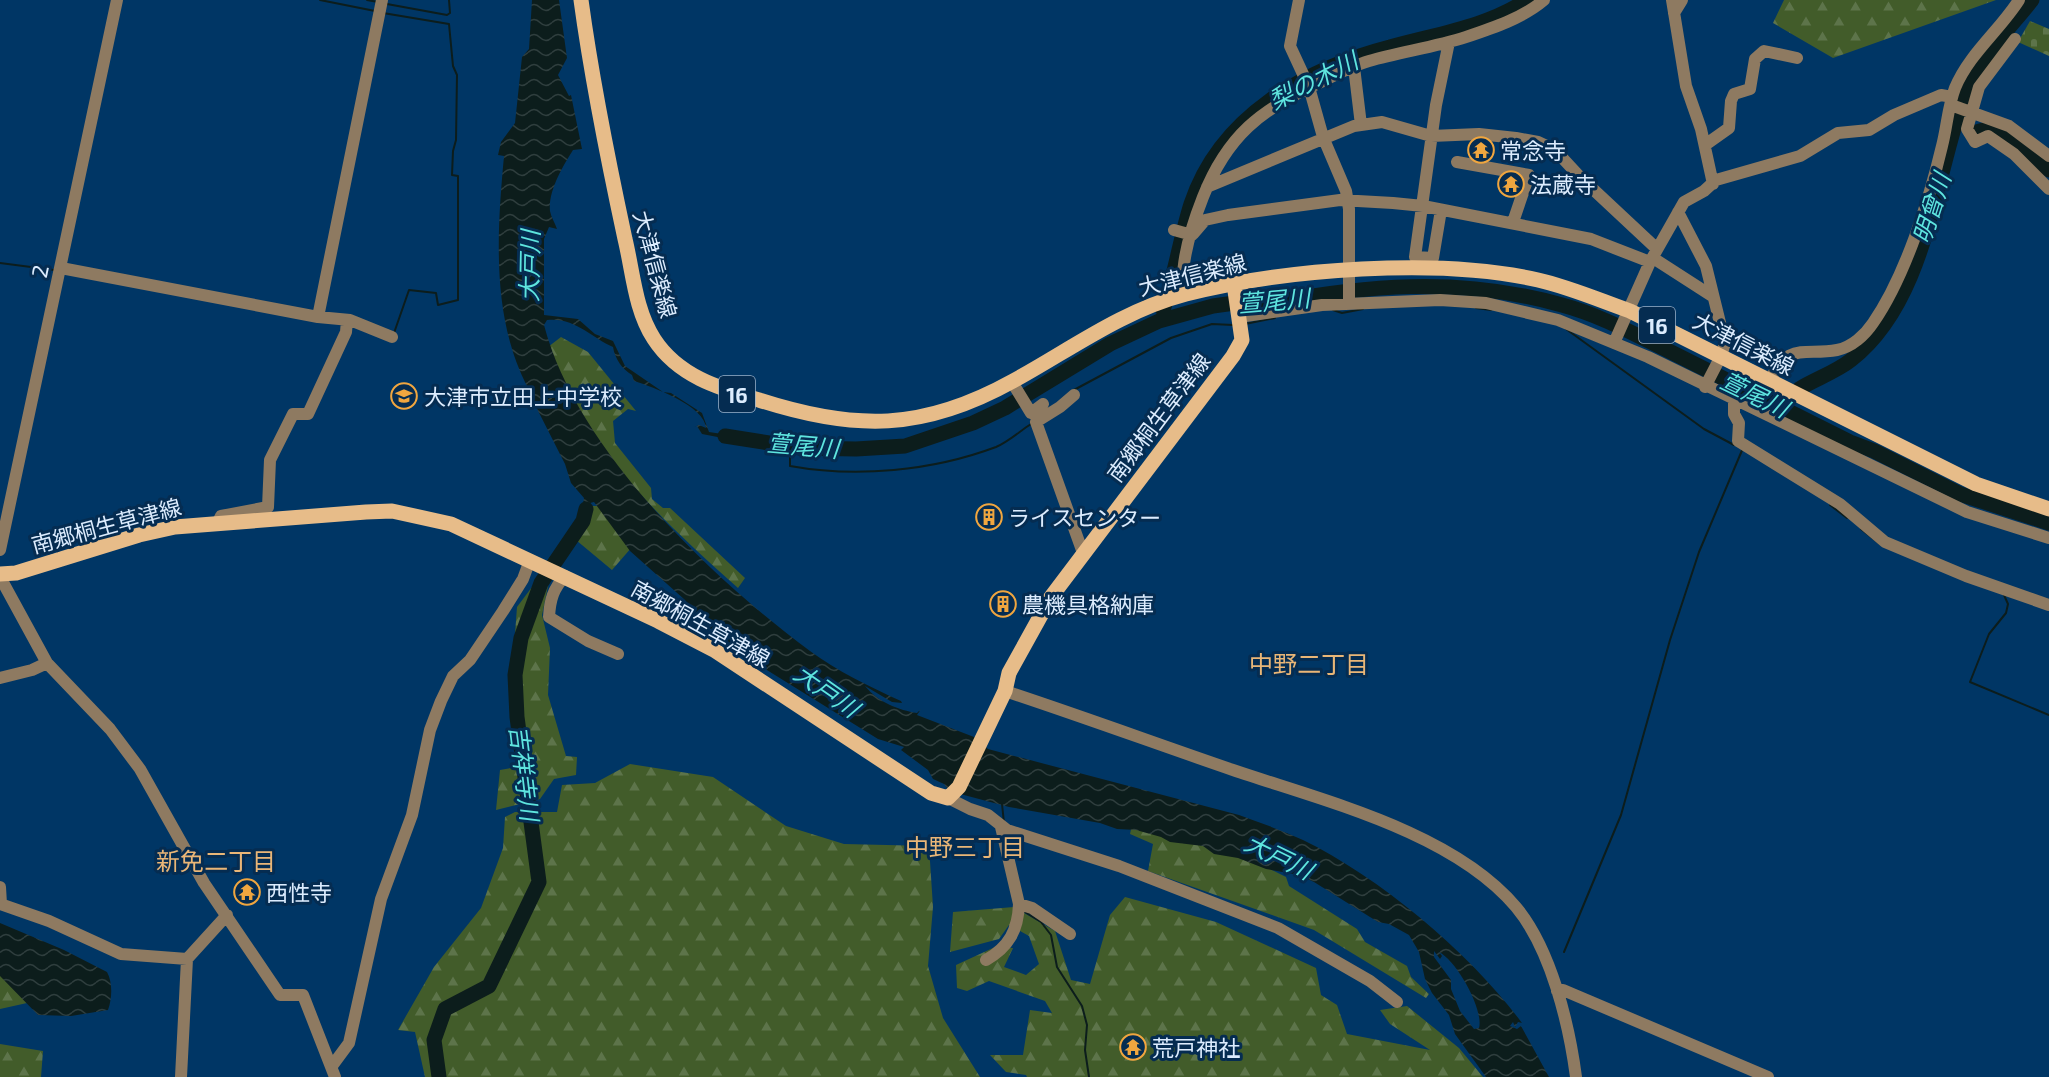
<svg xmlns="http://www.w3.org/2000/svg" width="2049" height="1077" viewBox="0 0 2049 1077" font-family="'Exo 2','Noto Sans JP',sans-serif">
<defs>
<pattern id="forest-firs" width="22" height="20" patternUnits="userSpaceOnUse" patternTransform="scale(1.5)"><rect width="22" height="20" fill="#425c2a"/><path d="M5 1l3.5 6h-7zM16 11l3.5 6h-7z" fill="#5d744a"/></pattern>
<pattern id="cemetery-stones" width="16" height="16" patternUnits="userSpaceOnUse" patternTransform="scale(1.5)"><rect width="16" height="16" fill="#425c2a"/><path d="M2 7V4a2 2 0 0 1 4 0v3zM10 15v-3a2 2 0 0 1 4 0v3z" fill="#5d744a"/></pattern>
<pattern id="water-waves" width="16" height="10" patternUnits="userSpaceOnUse" patternTransform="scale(1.5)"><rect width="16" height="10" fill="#0c1d1c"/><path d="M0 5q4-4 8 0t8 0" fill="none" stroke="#2f3e3e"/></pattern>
</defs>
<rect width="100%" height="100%" fill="#003665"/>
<path fill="url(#forest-firs)" d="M1784,0H1996L1833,58L1773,23Z
M561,337L588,352L636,411L628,409L613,421L615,443L651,488L652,499L663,508H670L745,578L738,588C655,514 590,453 548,347Z
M592,506H603L632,547L612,570L576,540L577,525Z
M535,583L548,586L542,615L550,648L548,695L566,756L577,757L576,775L554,779L540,799L496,810L500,770L528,765L512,675L517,607Z
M630,764L713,777L786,826L844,844L929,846L933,907L928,966L943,1018L980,1077H425L415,1032L398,1030L434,967L481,908L503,848L505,817L515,812H557L562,785L595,783Z
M1132,825L1252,860L1286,877L1289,886L1357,929L1365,942L1407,966L1411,977L1429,994L1426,998L1314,930L1148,871L1153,844L1130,834Z
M1125,897L1216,922L1316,968L1321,995L1337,1005L1347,1034L1430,1050L1390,1024L1380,1010L1407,1006L1459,1048L1483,1077H1027L1026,1075L1006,1072L990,1055H1023L1030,1010L1052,1013L1045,1001L989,981L967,991L957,988L956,965L995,947L1013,948L1004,967L1026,975L1039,964L1029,936L1009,925L999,939L950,952L953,912L1014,907L1055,931L1071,980L1090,984L1110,915Z
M0,948L36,1001L0,1009Z
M0,1044L43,1051L41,1077H0Z"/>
<path fill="url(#cemetery-stones)" d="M2030,21L2049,29V56L2018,42Z"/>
<path fill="url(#water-waves)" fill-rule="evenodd" d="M532,0H559L567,58L558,75L569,96L571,95L582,149L573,150C563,166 548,191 550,211C551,217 555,223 557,229L549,227L544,239V315L578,319L595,334L613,341L625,366L663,392L671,393L702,413L709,432L749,438L738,441L702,434L697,426L694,427L699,425L706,428C705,406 653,387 634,381L632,375C622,369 615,359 613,347C592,338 575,317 547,320L544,325C576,448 710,577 810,651C837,671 870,687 901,701L902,703L892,702L865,686C879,703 899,710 917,713L921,709L917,715L974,737L988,749L1239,815C1260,823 1282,830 1303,840C1381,878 1471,954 1522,1023L1518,1022L1515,1027L1513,1022L1510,1026L1517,1029L1521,1026L1549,1077H1486L1455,1034L1449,1015L1432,993L1425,979L1419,952L1409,935L1389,924L1378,922L1314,882L1299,875L1266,869L1238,858L1214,854L1203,846L1170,842L1161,837L1136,830L1117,829L1100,823L1009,807L949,791L944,784L933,779L928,770L901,750L904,747L878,739L738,652L700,620L685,600L630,551L594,502L590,503L584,522L578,530L584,498L571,483L565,464L529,393L510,395L528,388C491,318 497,232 504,156L498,155L501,142L515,123L522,57L529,49ZM1434,951L1440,959L1442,956L1439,952C1457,961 1484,1010 1479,1028L1474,1029L1460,1011L1451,989V980L1434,957Z
M0,923L64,950L107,972C113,983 112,999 108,1010L71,1016L38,1015L0,976Z"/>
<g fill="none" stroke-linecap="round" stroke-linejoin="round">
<path stroke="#0c1d1c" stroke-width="2" d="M320,0L375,11
M367,0L378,2
M387,4L447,15L450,13L449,0
M383,13L449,24L453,66L457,75L456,140L453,151L452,175L458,176V300L438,305L436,293L409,290L394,333
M0,263L54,270
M1476,308L1491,310
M1333,310L1342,313L1363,309
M1245,324L1275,318
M1566,329L1704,429L1734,445
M1745,389L1746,398
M1072,391L1171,338L1212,324L1233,325
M790,446V466C856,478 932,471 996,447C1008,442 1020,431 1031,424
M1830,505L1847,518
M1861,529L1880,544
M2004,595L2008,604L2006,613L1989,634L1970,682L2049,715
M1002,804L1004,823
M1025,912L1041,922L1051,935L1057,967L1082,1006L1087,1025L1085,1050L1089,1077
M1564,952L1621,815L1670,640L1699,552L1743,448"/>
<path stroke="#0c1d1c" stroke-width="15" d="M1976,132C2008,120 2025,157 2049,170
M1163,310C1175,275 1180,239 1191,204C1220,116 1305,69 1390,47C1436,34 1487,27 1527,0
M1799,389C1815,379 1836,372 1851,360C1929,299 1934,173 1967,88C1977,62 2014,23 2032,0
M725,436L801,448L856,449L905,446L973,423L1005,408L1110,344L1159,321L1213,306L1249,301L1260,305C1363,285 1459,276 1562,305C1600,315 1636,335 1671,352C1731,382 1790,412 1850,442L1874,451L1960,494L2049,523
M439,1077L434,1040L445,1009L489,986L539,882L517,717L515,675L521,638L541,583L583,521L586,509"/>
<path stroke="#8e7a61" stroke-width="12" d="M1299,0L1290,46L1309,87L1323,137L1346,191L1349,209V304
M1672,0L1686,86L1701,129L1713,184
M1674,13L1682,0
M2015,39L1979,87L1967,129L1975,142L1988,136L2014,154L2049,189
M1354,67L1361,125
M1951,105L2009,126L2049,156
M1705,145L1729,128L1731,101L1734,94L1750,89L1755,59L1764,51L1797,58
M1457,162L1529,175L1513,222
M1207,187L1354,126L1382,122L1431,136L1479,134L1516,138L1538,142L1555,150L1580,177L1657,249
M1441,210L1433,258L1415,257L1436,105L1449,42
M1678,212L1706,266L1725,343L1721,356L1705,387
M1174,230L1192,235
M1193,234L1205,220L1228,215L1340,200L1393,203L1423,206L1591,239L1650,262
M1653,258L1712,296
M61,268L318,317L350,320L392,337
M1184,294C1179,265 1192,225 1203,197C1227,136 1261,109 1319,83C1335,75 1352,66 1369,61C1401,52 1435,47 1466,37C1493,28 1523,18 1544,0
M318,317L382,0
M1239,317L1322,305L1440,300L1486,303L1558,320L1648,357L1967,512L2049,538
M1614,343L1650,262L1684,202L1704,191L1716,180L1800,156L1838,133L1869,130L1894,115L1941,95L1952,97
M1770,381C1787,341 1805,356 1837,350C1852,347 1865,335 1873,323C1905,277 1929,201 1942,146C1947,127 1948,106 1955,88C1969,54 2000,30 2019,0
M1012,382L1031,413L1043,404
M1074,395L1060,407L1036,422L1083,553
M1734,400V414L1739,423L1738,441L1840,504L1885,542L1966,576L2049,605
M218,522L221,516L268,507L270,460L293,414H308L346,332L347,320
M0,550L117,0
M565,576C553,589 550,600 549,617L588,641L618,654
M0,577L47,663L110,729L140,769L204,883L280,995H303L335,1077
M0,678L32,670L47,663
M1005,691C1081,716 1157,744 1233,770C1324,801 1453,832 1516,907C1551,949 1569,1024 1576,1077
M948,798L970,809L988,815L1007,830L1119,866L1278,928L1370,981L1397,1002
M1001,827L1019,904L1032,908L1070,934
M0,887L1,904
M0,904L49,921L121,954L187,959
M986,960C1009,947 1018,930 1019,904
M1557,991L1563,990L1768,1077
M332,1066L349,1043L381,899L412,815L430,730L441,701L453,676L470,660L503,611L523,579L530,560
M181,1077L187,959L227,915"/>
<path stroke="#e7bc89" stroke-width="15" d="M581,0C592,81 608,160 625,239C633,272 635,310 654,339C678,376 718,388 759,400C855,431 923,431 1013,381C1070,350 1121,311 1186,294C1284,269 1439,257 1538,280C1569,287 1599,300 1630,311L1976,484L2049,509
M0,574L16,573L139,535L175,527L366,512L392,511L451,524L658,621L714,650L931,793L948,798L959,787L1005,691L1009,673L1051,597L1233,356L1242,340L1234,284"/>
</g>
<defs>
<g id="temple-ring" transform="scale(1.35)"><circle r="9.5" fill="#052c51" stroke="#f0a63f" stroke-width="1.5"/><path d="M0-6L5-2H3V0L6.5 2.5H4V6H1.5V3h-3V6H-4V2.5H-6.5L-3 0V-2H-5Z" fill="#f0a63f"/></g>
<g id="school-ring" transform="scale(1.35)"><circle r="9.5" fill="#052c51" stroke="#f0a63f" stroke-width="1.5"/><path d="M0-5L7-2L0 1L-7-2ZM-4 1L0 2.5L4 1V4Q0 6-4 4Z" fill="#f0a63f"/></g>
<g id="building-ring" transform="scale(1.35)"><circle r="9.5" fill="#052c51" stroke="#f0a63f" stroke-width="1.5"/><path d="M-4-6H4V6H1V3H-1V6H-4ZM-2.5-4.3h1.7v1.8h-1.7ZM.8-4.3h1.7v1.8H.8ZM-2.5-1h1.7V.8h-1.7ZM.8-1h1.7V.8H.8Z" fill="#f0a63f"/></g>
</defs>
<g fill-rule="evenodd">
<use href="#temple-ring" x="1481" y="150"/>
<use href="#temple-ring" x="1511" y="184"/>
<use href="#school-ring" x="404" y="396"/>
<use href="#building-ring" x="989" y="517"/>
<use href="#building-ring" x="1003" y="604"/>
<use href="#temple-ring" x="247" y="892"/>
<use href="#temple-ring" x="1133" y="1047"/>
</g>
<g text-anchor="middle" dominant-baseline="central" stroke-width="6" stroke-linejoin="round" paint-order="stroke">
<g fill="#052c51" stroke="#9cb2ca" stroke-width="1.5">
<rect x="1639" y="307" width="36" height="36" rx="4.5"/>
<rect x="719" y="376" width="36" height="36" rx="4.5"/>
</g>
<g font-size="21" font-weight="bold" fill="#dcecfe">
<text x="1657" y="325">16</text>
<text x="737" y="394">16</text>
</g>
<g font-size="22" fill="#dcecfe" stroke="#052c51" text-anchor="start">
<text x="1500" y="150">常念寺</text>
<text x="1530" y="184">法蔵寺</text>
<text x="424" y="396">大津市立田上中学校</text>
<text x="1008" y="517">ライスセンター</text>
<text x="1022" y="604">農機具格納庫</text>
<text x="266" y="892">西性寺</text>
<text x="1152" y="1047">荒戸神社</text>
</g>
<g font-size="22" fill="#dcecfe" stroke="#052c51">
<text transform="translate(656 264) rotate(75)">大津信楽線</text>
<text transform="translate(39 271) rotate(-78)">2</text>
<text transform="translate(1192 274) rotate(-14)">大津信楽線</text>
<text transform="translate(1744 343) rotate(27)">大津信楽線</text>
<text transform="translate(1158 417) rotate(-53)">南郷桐生草津線</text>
<text transform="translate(106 525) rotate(-15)">南郷桐生草津線</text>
<text transform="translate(701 623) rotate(29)">南郷桐生草津線</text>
</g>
<g font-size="24" font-style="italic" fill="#5ee5df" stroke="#052c51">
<text transform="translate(1313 80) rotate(-27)">梨の木川</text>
<text transform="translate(1931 208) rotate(-72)">明曾川</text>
<text transform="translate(529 266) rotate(-89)">大戸川</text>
<text transform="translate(1274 300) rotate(-5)">萱尾川</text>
<text transform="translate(1755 394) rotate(26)">萱尾川</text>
<text transform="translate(803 445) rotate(5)">萱尾川</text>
<text transform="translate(827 690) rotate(35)">大戸川</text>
<text transform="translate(525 773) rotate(83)">吉祥寺川</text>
<text transform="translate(1279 856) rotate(26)">大戸川</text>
</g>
<g font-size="24" fill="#e9b677" stroke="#052c51">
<text x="1309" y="663">中野二丁目</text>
<text x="965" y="846">中野三丁目</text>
<text x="216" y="860">新免二丁目</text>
</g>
</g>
</svg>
